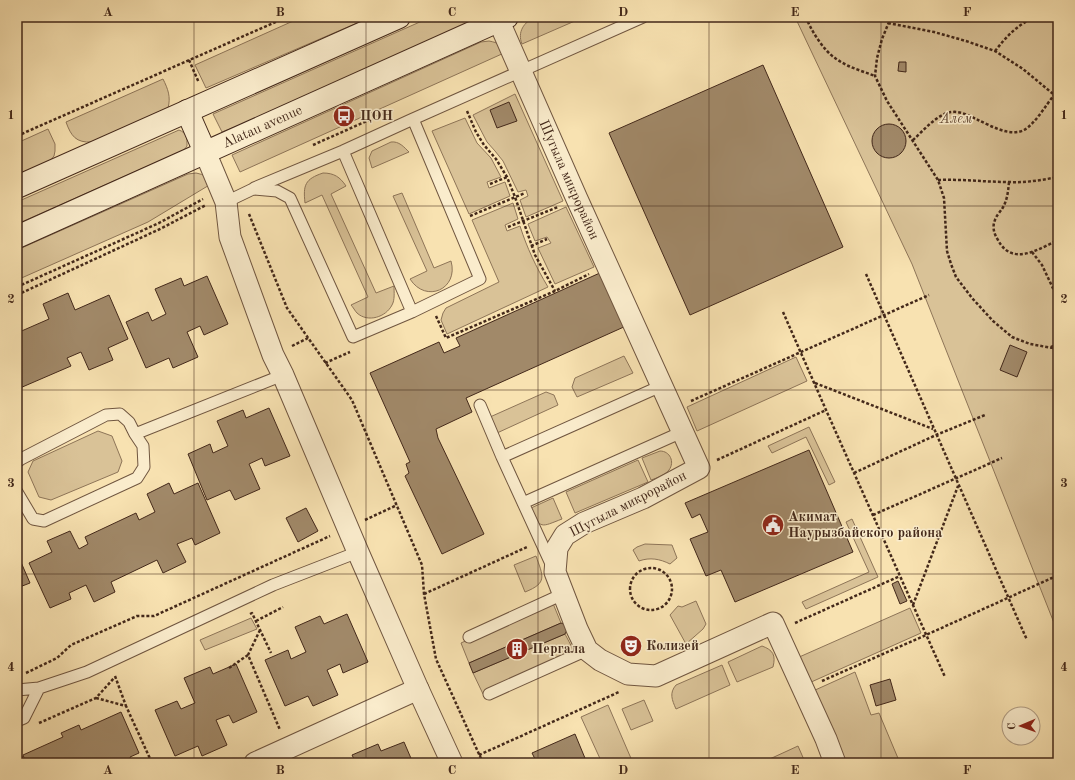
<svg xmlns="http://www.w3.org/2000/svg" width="1075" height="780" viewBox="0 0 1075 780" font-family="'Old Standard TT',serif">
<rect width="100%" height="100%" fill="#f8e2b1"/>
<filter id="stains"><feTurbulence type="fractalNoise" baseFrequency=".005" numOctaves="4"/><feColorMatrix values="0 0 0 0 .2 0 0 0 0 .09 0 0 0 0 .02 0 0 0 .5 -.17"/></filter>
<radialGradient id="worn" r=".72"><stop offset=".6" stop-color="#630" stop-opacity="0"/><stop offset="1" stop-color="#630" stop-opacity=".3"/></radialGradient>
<path fill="#d9c297" stroke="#8e7558" d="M302,17H371L206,88L195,65Z
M431,17H479L474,21L253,120L222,132L213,114Z
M535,17H584L522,44C517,32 524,22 535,17Z
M795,17H1058V633L912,264Z
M489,41C499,43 500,44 504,53L240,172L232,155L481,42Z
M163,79C168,89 171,97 168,108L92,142C76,143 71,136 66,122Z
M515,94L563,201L526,217L520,200L528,196L526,190L518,192L503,161L495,151L487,142L473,115Z
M465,118L477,143L491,158L501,177L487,182L489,188L505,182L510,196L469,214L432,131Z
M48,129L55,144V151L54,156L50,161L17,175V143Z
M179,130C187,133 187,138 187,146L184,150L17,224V202Z
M391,142C399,141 404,147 409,152L372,168L369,158L372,151Z
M196,173C205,175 207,176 211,184L148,222L17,280V250L188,174Z
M323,173C334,173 340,177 346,186L331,194L376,293L394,286C394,292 395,300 392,305C386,317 368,323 357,313C355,311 353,307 351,305L368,297L322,195L305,203C303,185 305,179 323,173Z
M402,193L434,268L451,261C459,289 426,304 410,279L427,271L393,196Z
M513,203L518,219L505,225L507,231L520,226C527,248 536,267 548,287L447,334L441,320L443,313L446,308L499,282L472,220Z
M566,207L594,267L555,284L538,248L551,243L547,237L535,241L528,224Z
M624,356L633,373L577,397L572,387L575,378Z
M796,357L807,381L697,431L687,407Z
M546,392L554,395L558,405L497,433L490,417Z
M809,427L835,482L829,485L806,437L772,453L768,446Z
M98,431L112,436L122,461L118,472L51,500L39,497L28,472L33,461Z
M660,451C670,451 675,462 669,470C665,475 657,478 651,480L642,458Z
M638,460L648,482L575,513L566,492Z
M553,498L562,519C541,527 540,530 531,508Z
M852,519L878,577L806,609L802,602L869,572L846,522Z
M645,544L672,545L677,558L670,564C660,559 650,557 639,561L633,550L637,547Z
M536,556C543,576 548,583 525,592L514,565Z
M552,601L561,623L469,663L461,643Z
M696,601L706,624L703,629L686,644L670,615L678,606L682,607Z
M910,608L921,633L809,683L797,658Z
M251,618L257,629L205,650L200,640Z
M565,634L575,653L483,694L473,673Z
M762,646C773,650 776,655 773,667L737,682L728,662Z
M722,665L730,685L676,709C672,700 669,693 676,685Z
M855,672L871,715L879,713L900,763H845L813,691Z
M644,700L653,721L631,730L622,709Z
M608,705L633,763H602L581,717Z
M798,746L805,762L802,763H761Z"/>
<path fill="#a18969" stroke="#43281a" d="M899,62H906V72L898,71Z
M763,65L843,247L690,315L609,133Z
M509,102L517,121L497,128L490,110Z
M872 141a17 17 0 1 1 34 0a17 17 0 1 1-34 0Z
M602,272L626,326L466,398L472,412L436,429L438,438L484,534L442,554L405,476L409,473L406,464L410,462L370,373L439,342L444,353L460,346L456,338Z
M207,276L228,324L204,335L200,326L187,332L198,357L173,368L169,358L146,368L126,322L148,312L152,321L166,314L155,289L181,278L184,286Z
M68,293L75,310L109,295L128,339L108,348L113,360L89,370L81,352L67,358L71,366L20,388L17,380V333L49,319L43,304Z
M1010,345L1027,352L1017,377L1000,370Z
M269,408L290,456L265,466L262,458L249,464L260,489L235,500L230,490L207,500L188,454L210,444L213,453L228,446L217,421L243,410L246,418Z
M809,450L853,552L735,602L721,570L706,576L690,539L708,532L700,514L692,518L685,503Z
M169,483L174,494L198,483L220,533L195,545L192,538L177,544L186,562L163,573L157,560L111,582L115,592L94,602L86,585L69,593L71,599L50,608L29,563L52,552L47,541L70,531L79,549L88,544L85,537L136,513L139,520L155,512L147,494Z
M306,508L318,531L298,542L286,518Z
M17,553L30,583L17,588Z
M898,581L907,601L900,604L892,584Z
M347,614L368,662L343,673L340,664L327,670L338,695L313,706L308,696L285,706L265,660L288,650L291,659L306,652L295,627L320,616L324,624Z
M561,623L566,625L567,630L565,634L473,673L469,663Z
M236,664L257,712L233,723L229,715L216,720L227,745L202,756L198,746L175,756L155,710L177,701L181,709L195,703L184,678L210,667L213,674Z
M890,679L896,700L876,706L870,685Z
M121,712L139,753L130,757L132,762L130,763H26L23,755L63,737L61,733L79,725L81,730Z
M575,734L587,763H537L532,753Z
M404,742L413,763H356L352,755L378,744L381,751Z
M22,756L25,763H17V758Z"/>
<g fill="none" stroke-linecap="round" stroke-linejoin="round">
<g stroke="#705640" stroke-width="13">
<path id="lane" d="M343,151L412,312
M254,188L343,151L413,119
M226,202L253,189L277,191L290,198L353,337L412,312L480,279L413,119L643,17
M480,405L502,457
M17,462L21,459L106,415L120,414L129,422L135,434
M17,492L33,519L44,521L137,478L144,467L143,446L135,434L283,375
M523,503L682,432
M552,566L502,457L661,386
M469,637L563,594
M17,690L39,688L87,672L273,585L358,552
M489,694L587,650
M17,721L24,718L39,688"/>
</g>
<g stroke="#705640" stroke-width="23">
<g id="street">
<path id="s1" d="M497,17L577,199L699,468L643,498L584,523L565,535L557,548L555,572L577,629L587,650L600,660L628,674L656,676L773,623L826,739L835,763"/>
<path d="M205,152L226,202L230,237L273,355L283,375L358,552L418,689L452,763"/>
<path d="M255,763L418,689"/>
</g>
</g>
<g stroke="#43281a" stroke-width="24">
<g id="secondary">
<path d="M187,111L205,152"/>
<path d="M17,187L399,17"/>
<path id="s2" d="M17,237L507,17"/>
</g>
</g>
<path stroke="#43281a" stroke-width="2.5" stroke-dasharray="3 2" stroke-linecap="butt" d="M806,17C810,29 824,51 835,58C847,67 862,71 875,76
M891,17L882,39L877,58L875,76L887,101L938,180L944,198L947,251L951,264L956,277L972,298L993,321L1012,337L1030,344L1058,349
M1057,17H1058
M888,23L934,32L966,41L995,51L1023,69L1058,98
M995,51C1007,36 1020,21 1039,17
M189,60L199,83
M467,111L476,132L484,145L496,159L507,177L515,197L535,255L555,291
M17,136L287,17
M913,140C923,131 938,113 952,112C961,111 970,116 978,120C991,126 1010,137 1024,130C1035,124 1046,105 1054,95
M313,145L387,112
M938,180C962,179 985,182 1009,182C1026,183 1042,180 1058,177
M1009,182C1008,193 1007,201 1002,209C1000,212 996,216 995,220C992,227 994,234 998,240C1012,267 1039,249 1058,240
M490,184L507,177
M249,214L287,308L352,400L422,565L424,594L436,659L483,763
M470,216L525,193
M508,227L558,207
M531,246L547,239
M1032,252L1042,265L1058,299
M866,274L1027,640
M17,287L159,223L203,199
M17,295L160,229L206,205
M783,312L826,410L945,677
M436,316L446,338L555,291L589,274
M292,346L308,338
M1051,347L1058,344
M325,363L350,352
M815,383L933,429
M691,401L929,295
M717,460L826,410
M854,473L936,435L985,415
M1058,475L1057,478L1058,499
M873,515L1002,458
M365,520L397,505
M630 589a21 21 0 1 1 42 0a21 21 0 1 1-42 0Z
M424,594L527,547
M913,605L958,486
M250,614L252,613L271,653
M256,621L283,607
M795,623L900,576
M260,630L248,655L280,730
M229,668L248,655
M26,673L57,658L71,645L137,616H154L330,536
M115,676L126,706
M822,681L926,635L1054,577
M96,698L126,706L152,763
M39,723L96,698L114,678
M479,755L619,692"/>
<use href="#lane" stroke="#faeccc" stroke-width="11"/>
<use href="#street" stroke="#faeccc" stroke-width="21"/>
<use href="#secondary" stroke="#faeccc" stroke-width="22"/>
</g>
<path fill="none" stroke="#43281a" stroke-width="1" stroke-opacity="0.55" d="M194,17V763M366,17V763M538,17V763M709,17V763M881,17V763M17,206H1058M17,390H1058M17,574H1058"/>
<defs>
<g id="bus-disc" transform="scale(1.15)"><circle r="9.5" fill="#8f2418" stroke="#faeccc"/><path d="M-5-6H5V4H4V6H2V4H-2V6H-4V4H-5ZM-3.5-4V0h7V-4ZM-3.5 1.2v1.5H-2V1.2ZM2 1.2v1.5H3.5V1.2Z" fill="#fff"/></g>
<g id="civic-disc" transform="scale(1.15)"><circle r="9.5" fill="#8f2418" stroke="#faeccc"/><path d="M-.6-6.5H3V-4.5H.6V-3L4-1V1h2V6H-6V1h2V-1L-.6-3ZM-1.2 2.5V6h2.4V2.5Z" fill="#fff"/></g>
<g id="theatre-disc" transform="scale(1.15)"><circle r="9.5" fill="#8f2418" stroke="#faeccc"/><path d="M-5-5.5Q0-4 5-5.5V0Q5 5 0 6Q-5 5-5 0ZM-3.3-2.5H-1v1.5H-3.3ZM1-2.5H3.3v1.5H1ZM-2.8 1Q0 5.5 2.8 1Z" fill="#fff"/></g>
<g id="building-disc" transform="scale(1.15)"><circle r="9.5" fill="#8f2418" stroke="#faeccc"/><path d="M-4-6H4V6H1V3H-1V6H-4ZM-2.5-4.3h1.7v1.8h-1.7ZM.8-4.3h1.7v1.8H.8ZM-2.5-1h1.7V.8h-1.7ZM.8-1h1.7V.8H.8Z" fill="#fff"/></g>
</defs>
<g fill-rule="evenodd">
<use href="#bus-disc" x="344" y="116"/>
<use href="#civic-disc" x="773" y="525"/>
<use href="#theatre-disc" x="631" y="646"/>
<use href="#building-disc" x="517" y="649"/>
</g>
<g text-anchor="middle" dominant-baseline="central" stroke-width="3" stroke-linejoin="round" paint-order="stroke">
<g font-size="14" font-weight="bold" fill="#43281a" stroke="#faeccc" text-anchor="start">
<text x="360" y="116">ЦОН</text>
<text x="788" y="517">Акимат<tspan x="788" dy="16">Наурызбайского района</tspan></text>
<text x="646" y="646">Колизей</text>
<text x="532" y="649">Пергала</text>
</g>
<g font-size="14" font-style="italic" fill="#684e39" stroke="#faeccc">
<text x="956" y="119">Алем</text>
</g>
<g font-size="14" fill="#43281a" stroke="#faeccc">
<text stroke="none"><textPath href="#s2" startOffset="269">Alatau avenue</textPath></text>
<text stroke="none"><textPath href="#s1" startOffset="178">Шугыла микрорайон</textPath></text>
<text transform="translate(628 504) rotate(-27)">Шугыла микрорайон</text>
</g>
</g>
<rect width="1075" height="780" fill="none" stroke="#f8e2b1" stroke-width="44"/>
<g transform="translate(1021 726) rotate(268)"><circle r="19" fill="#faeccc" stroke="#b19e85"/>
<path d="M0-3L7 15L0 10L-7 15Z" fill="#8f2418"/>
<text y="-6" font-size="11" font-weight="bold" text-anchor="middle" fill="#43281a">С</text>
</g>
<rect x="22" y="22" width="1031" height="736" fill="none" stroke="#43281a" stroke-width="1.5"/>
<g font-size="13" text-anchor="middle" font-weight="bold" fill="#43281a">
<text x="108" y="16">A</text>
<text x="280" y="16">B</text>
<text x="452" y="16">C</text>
<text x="623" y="16">D</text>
<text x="795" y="16">E</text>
<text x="967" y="16">F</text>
<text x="11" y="119">1</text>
<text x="1064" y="119">1</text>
<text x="11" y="303">2</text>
<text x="1064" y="303">2</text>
<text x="11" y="487">3</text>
<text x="1064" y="487">3</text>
<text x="11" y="671">4</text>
<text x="1064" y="671">4</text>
<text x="108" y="774">A</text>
<text x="280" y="774">B</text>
<text x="452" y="774">C</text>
<text x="623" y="774">D</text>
<text x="795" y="774">E</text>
<text x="967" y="774">F</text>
</g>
<rect width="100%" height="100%" filter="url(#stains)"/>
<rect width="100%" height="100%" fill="url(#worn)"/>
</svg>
